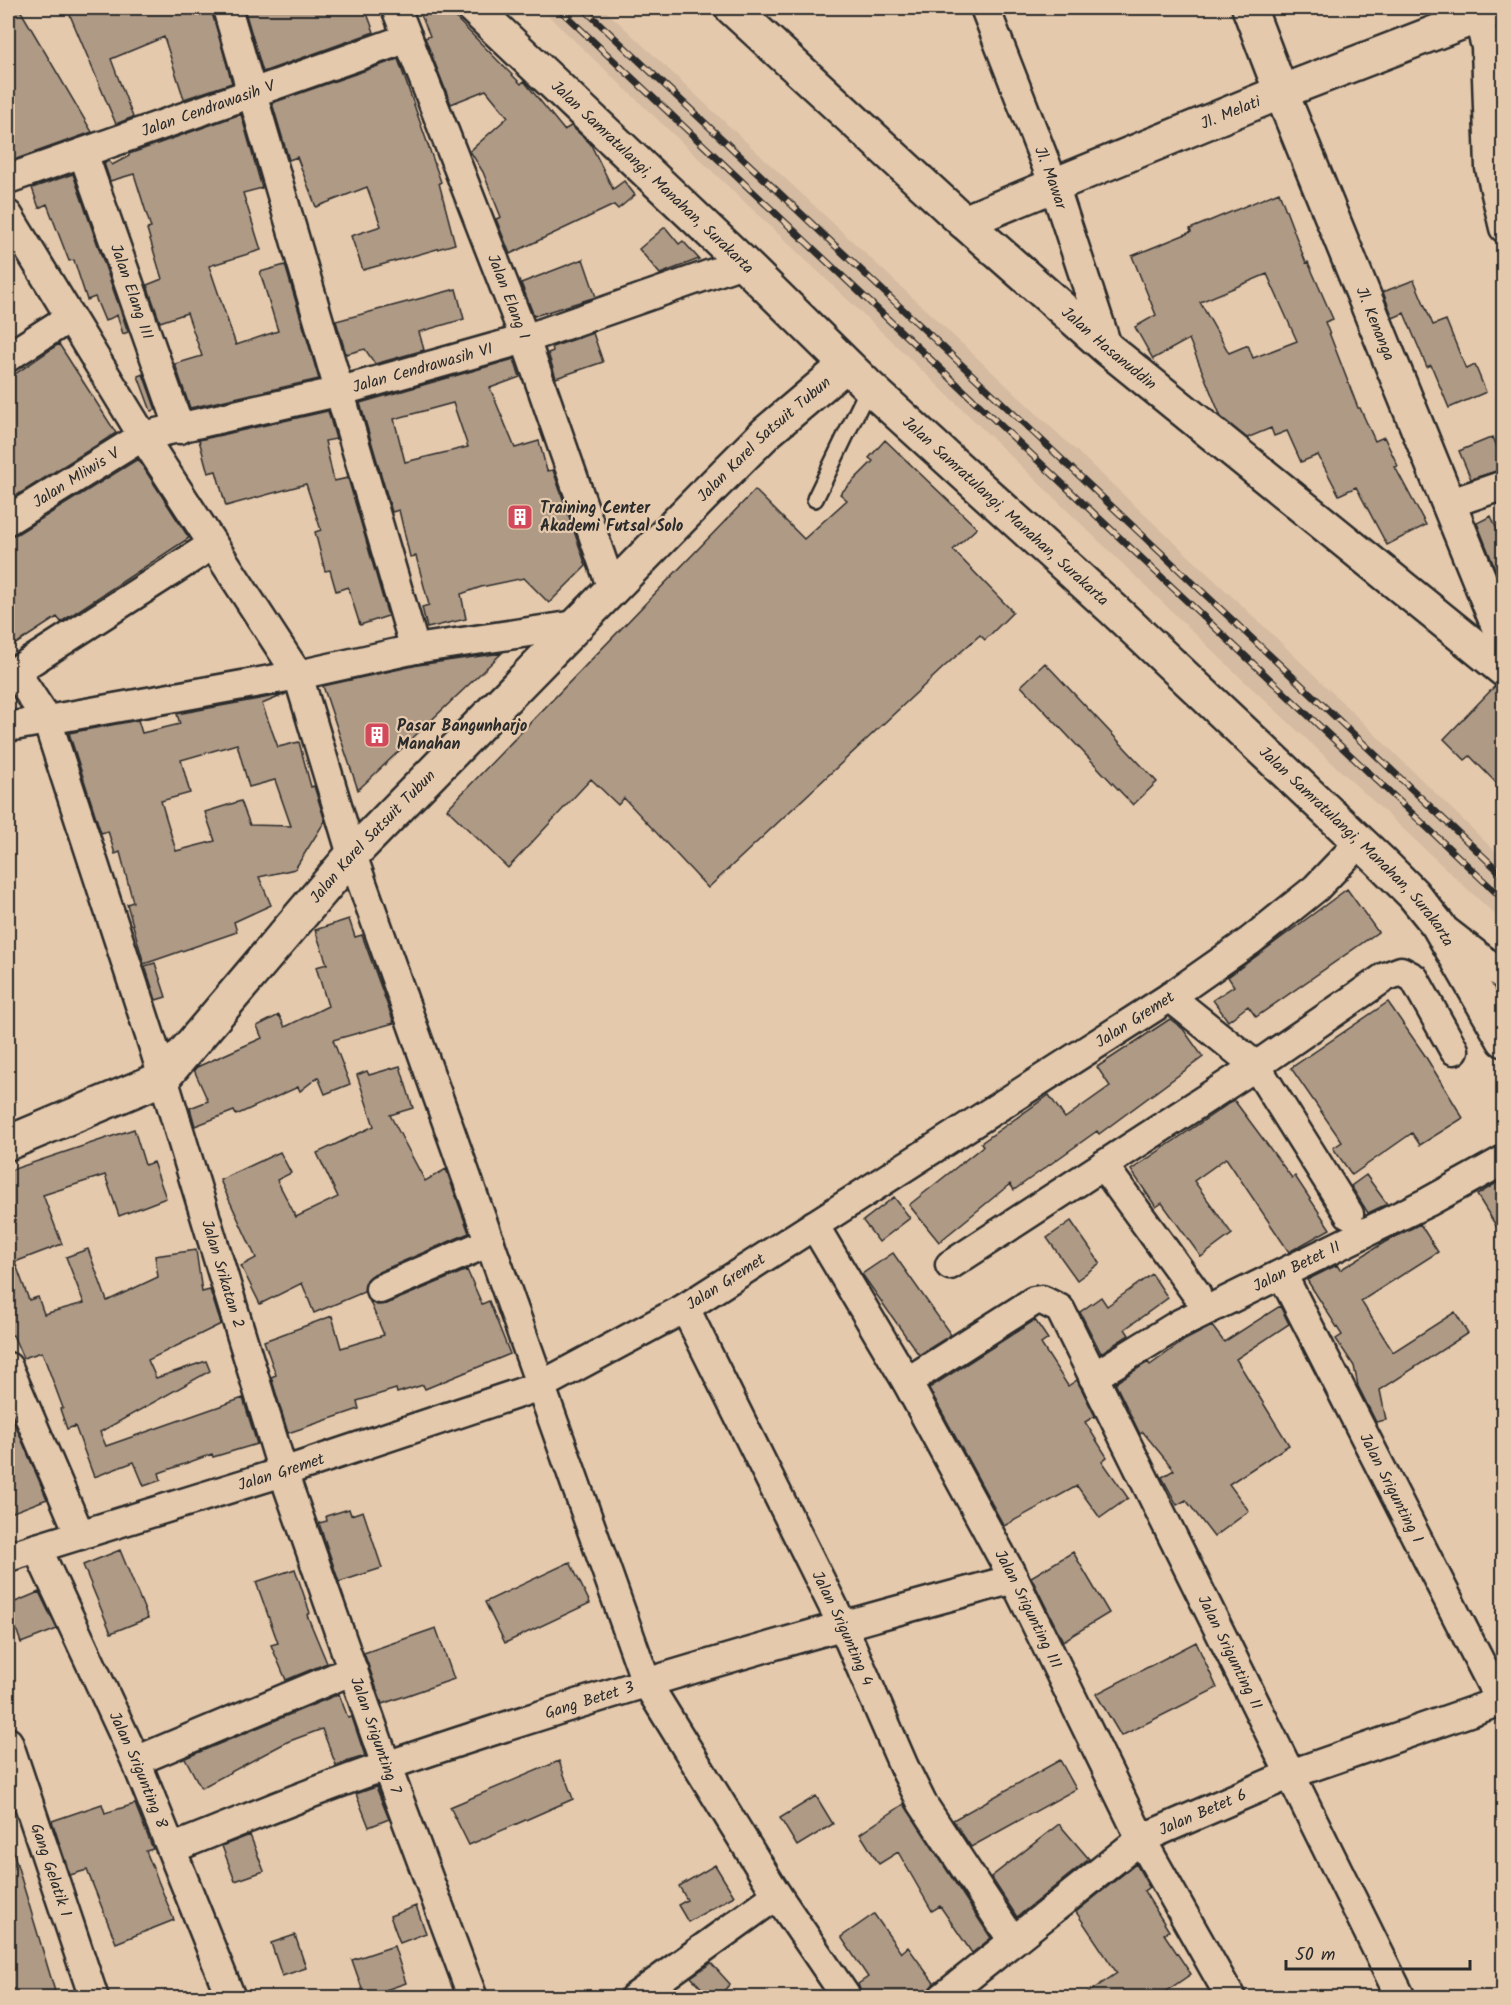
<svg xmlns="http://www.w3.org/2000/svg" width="1511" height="2005" viewBox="0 0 1511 2005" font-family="Kalam,sans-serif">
<rect width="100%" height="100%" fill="#e5c9ac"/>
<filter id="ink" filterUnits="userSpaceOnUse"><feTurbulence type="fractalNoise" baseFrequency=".0167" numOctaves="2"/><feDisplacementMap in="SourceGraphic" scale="12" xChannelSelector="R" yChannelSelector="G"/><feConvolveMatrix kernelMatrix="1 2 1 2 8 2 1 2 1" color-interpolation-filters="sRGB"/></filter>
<g filter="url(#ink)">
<path fill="#d5bba1" d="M540,8H603L1270,632L1503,859V922L1243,680L906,355Z"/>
<path fill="#af9a86" stroke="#2b2b2b" stroke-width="1.5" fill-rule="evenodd" d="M8,8H19L92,132L8,162Z
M67,8H211L232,83L184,99L164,37L111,59L133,117L116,124Z
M244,8H365L374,32L263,72Z
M418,8H446L521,84L524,81L564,130L571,126L590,143L613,189L624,181L635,195L618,209L614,205L510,254L496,219L501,217L483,172L470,151L508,117L486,90L451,104L425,38L430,36Z
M398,59L441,182L439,183L455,244L363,270L351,236L381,226L367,187L316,207L297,157L289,160L272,103Z
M241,114L262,188L243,193L261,250L209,266L236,345L278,331L260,272L285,265L319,379L190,408L175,364L202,356L187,313L160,322L147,285L162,279L147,229L151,228L134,174L110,181L104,163L109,161L112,165L129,156V154Z
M73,174L128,332L123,334L117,315L105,321L95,297L87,300L74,260L69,261L47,204L39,208L32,188Z
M1279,192L1306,263L1308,262L1333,319L1325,322L1358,408H1360L1375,441L1384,437L1398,466L1395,467L1426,525L1387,545L1356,487L1339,495L1318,455L1301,462L1287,431L1274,436L1271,428L1247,438L1221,417L1189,339L1153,359L1135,327L1156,315L1132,256L1191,232L1190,229ZM1267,274L1297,341L1253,358L1248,345L1229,353L1200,302Z
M665,227L679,244L683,241L699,259L660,274L639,249Z
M583,259L596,297L534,316L521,283Z
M1414,280L1433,325L1446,320L1466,369L1475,365L1486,392L1449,408L1431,365L1427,367L1404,313L1393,318L1383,292Z
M456,289L464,319L419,332L424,350L375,364L365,349L346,354L336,321Z
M593,333L603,362L556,378L548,353L553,351L552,347Z
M59,344L116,433L8,501V379Z
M514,359L520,377L490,388L515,448L539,441L547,471L553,470L586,566L549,603L524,578L481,587L461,594L466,619L427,628L422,607L429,605L416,556L410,557L399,510L392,512L360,403ZM453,403L468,447L405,462L394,419Z
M143,374L156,410L151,411L138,376Z
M328,411L336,439L325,441L334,481L348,478L388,616L360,625L348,587L336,591L330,570L325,571L315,532L321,530L306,484L226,506L216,471L208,473L199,440Z
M1493,437L1503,461V469L1471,479L1459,451Z
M885,440L977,528L953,550L1013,612L985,640L980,635L945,666L708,888L624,798L618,805L591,779L508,868L447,809L755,490L804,539L847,500L840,494L873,461L869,458Z
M138,459L189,538L61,622L57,617L8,649V536L17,534Z
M1491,516L1503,542V589L1477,523Z
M502,653L358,790L323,686L418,665Z
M1045,663L1157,782L1133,805L1021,686Z
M1495,686L1503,688V790L1470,756L1465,760L1444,739Z
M286,694L262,704L278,747L299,742L311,787L314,786L325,821L295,869L259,877L271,905L234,922L237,932L144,964L127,904L133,902L120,852L115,854L108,831L101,833L69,733L138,720L142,733L180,724L177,714ZM237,744L249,787L275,780L291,826L250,825L241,801L205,812L215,841L176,851L161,801L190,793L181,760Z
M1347,889L1378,932L1256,1017L1248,1006L1228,1021L1213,1000L1234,986L1228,977Z
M349,919L355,937L362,935L394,1023L333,1040L350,1084L325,1094L318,1077L300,1091L298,1087L236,1115L234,1111L195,1126L190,1108L208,1101L194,1070L197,1067L262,1038L257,1026L279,1015L285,1027L328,1006L316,967L327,964L315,930Z
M155,963L166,997L156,1000L145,966Z
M1388,1002L1424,1054L1463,1118L1420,1145L1412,1133L1352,1175L1333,1148L1342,1142L1291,1068Z
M1170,1019L1183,1029L1203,1057L1099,1134L1097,1131L1014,1190L1010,1184L939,1242L909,1205L983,1146L981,1143L1049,1095L1065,1118L1110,1086L1097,1067Z
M400,1066L413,1108L390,1115L425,1181L446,1169L469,1233L374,1274L367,1280L364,1292L314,1313L302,1283L260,1304L241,1266L256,1258L220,1180L280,1152L291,1173L277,1180L296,1217L338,1197L317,1153L374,1126L357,1075L367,1071L369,1075Z
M1234,1100L1292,1178L1295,1176L1330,1229L1289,1252L1226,1158L1194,1181L1232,1234L1201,1257L1162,1203L1156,1207L1131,1170Z
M134,1129L145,1165L153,1162L166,1198L119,1216L105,1175L43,1195L62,1244L15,1262L29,1300L38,1297L44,1314L84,1303L66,1257L88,1249L107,1301L158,1277L155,1256L196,1250L202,1292L210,1290L221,1324L148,1360L156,1378L206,1361L210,1371L100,1432L106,1446L243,1398L257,1444L213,1457L212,1454L159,1473L161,1480L144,1486L134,1462L94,1477L75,1426L67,1429L60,1409L63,1408L42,1352L23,1358L13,1335L8,1336V1171Z
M1366,1175L1387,1204L1368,1213L1351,1186Z
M1503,1179V1237L1477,1195Z
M894,1197L910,1218L879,1242L863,1221Z
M1071,1221L1100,1263L1077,1280L1047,1238Z
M1420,1224L1438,1252L1361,1301L1393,1352L1455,1312L1468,1333L1380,1390L1386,1420L1376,1422L1358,1386L1354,1366L1336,1339L1342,1335L1307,1280L1337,1265L1340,1270L1385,1242Z
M893,1253L951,1335L919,1355L862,1274Z
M467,1270L482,1304L489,1301L510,1354L425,1389L423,1385L397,1393L396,1389L357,1401L359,1409L288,1433L271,1377L276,1375L264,1341L332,1316L341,1348L384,1335L370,1302L377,1305L386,1304Z
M1152,1274L1168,1298L1125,1329L1129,1335L1101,1353L1080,1312L1101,1297L1107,1306Z
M1280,1306L1289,1324L1236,1359L1289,1445L1229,1484L1249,1511L1214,1537L1186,1500L1177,1505L1162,1477L1174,1470L1143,1432L1140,1434L1115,1383L1148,1362L1150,1365L1185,1340L1212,1326L1224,1342Z
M1035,1320L1048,1339L1041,1344L1068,1386L1077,1380L1095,1416L1085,1422L1107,1457L1102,1461L1128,1498L1100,1518L1077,1486L1004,1526L929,1388Z
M8,1408L47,1499L8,1514Z
M349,1509L351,1515L363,1511L382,1568L339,1582L319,1523L327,1521L326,1516Z
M120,1550L148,1618L111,1633L83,1565Z
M1073,1552L1109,1613L1063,1641L1031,1577Z
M570,1562L590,1603L505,1643L485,1602Z
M295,1569L310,1613L307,1615L327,1663L286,1680L271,1645L278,1643L256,1582Z
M39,1592L57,1629L21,1643L8,1605Z
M436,1628L454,1679L382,1704L364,1653Z
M1196,1642L1217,1688L1121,1736L1096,1694Z
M339,1694L348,1718L352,1717L365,1756L336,1765L322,1729L287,1742L201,1788L185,1758Z
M1060,1760L1076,1789L971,1847L953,1820Z
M559,1761L573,1799L469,1845L450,1807Z
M376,1787L389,1819L369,1827L356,1794Z
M816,1796L833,1824L797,1846L780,1818Z
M102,1804L105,1813L135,1804L153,1849L146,1851L174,1920L116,1943L87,1870L70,1875L52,1821Z
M904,1804L991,1938L972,1953L940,1906L932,1911L898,1852L879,1864L860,1834Z
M1059,1824L1089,1859L1017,1917L991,1877Z
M250,1835L264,1871L235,1881L222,1846Z
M13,1851L57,1998H8V1852Z
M1136,1864L1149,1887L1144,1891L1169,1931L1164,1934L1191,1974L1156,1998H1080L1117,1973L1076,1912Z
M715,1865L734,1896L688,1922L678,1905L687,1900L679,1886Z
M416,1906L426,1933L400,1943L390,1916Z
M874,1914L901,1953L908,1947L934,1983L923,1998H863L858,1984L868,1977L841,1937Z
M295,1935L306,1968L282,1976L271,1943Z
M394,1946L406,1983L365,1997L352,1960Z
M711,1963L730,1984L717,1998H711L691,1977Z"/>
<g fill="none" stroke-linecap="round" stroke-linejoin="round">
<g stroke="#2b2b2b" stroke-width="20">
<path id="service" d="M815,499L869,387"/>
</g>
<g stroke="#2b2b2b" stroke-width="33">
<g id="minor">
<path d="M227,8L415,649"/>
<path id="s1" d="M396,8L525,339L612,589"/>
<path id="s2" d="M985,8L1054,185L1108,349"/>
<path d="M1476,8L1486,47L1490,168L1504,228"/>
<path id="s3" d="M83,153L180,429"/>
<path id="s4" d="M8,179L408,38"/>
<path d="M8,215L147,443L298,675L352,855L646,1682L777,1895L847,1998"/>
<path d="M8,357L69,318"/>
<path d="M1448,504L1504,485"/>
<path id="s5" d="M8,520L143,436L341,391L525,339L731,267"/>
<path id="s6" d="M15,671L47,720L154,1048L283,1472L386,1765L473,1998"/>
<path d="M298,675L415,649L576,625"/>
<path d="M8,676L212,545"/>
<path d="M8,727L293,676"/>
<path d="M1442,928L1504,976"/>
<path d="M1170,997L1256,1066L1349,1214"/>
<path d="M1103,1165L1196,1293"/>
<path id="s7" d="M814,1225L907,1382L1014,1579L1141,1839L1231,1998"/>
<path d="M950,1265L1256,1066L1385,977L1401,971L1414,978L1454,1050"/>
<path id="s8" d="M1283,1276L1500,1701"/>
<path d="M380,1289L490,1242"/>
<path id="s9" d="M685,1308L842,1624L904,1767L922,1803L1013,1941"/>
<path d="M8,1367L80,1535"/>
<path id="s10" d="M1093,1377L1181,1323L1428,1202L1504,1160"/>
<path id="s11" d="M907,1382L1034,1301L1042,1300L1060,1309L1401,1998"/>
<path id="s12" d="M37,1548L136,1761L231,1998"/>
<path id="s13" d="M8,1557L283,1472L540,1386L685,1308L1170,997L1250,941L1316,888L1360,842"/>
<path id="s14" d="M8,1742L94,1998"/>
<path d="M136,1761L353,1670"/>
<path id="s15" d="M173,1848C245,1820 316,1789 389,1765C595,1695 803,1635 1014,1579"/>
<path d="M634,1998L777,1895"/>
<path id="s16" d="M942,1998L1141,1839L1291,1774L1504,1700"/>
</g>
</g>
<g stroke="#2b2b2b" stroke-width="38">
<g id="tertiary">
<path id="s17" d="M1249,8L1281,92L1504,640"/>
<path id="s18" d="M964,222L1281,92L1499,8"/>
<path id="s19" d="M8,1143L163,1078L352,855L702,497L767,432L846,365"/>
</g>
</g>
<g stroke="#2b2b2b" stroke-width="38">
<g id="secondary">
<path id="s20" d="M474,8L740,260L869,387L1113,609L1380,861L1413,894L1438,925L1504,1040"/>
<path id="s21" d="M732,8L964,222L1108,349L1504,670"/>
</g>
</g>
<use href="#service" stroke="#e5c9ac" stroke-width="15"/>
<use href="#minor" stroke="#e5c9ac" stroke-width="28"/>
<use href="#tertiary" stroke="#e5c9ac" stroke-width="33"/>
<use href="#secondary" stroke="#e5c9ac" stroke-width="33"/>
<g stroke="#2b2b2b" stroke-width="7">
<path id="rail" d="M558,8L1504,900
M583,8L1504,876"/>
</g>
<use href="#rail" stroke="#e5c9ac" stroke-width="4.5" stroke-dasharray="14" stroke-linecap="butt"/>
</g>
</g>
<defs>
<g id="building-square" transform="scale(1.35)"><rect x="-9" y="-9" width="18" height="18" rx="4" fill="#d1495b" stroke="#e5c9ac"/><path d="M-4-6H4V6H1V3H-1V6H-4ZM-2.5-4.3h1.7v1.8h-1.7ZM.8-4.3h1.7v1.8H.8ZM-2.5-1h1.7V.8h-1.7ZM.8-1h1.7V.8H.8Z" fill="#fff"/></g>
</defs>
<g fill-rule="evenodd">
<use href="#building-square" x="520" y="517"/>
<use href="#building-square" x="377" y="735"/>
</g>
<g text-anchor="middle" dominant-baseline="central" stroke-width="4.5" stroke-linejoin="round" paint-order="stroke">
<g font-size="16" fill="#2b2b2b" stroke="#e5c9ac">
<text stroke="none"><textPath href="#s4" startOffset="212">Jalan Cendrawasih V</textPath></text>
<text stroke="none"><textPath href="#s18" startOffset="288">Jl. Melati</textPath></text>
<text stroke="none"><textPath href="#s20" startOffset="246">Jalan Samratulangi, Manahan, Surakarta</textPath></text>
<text stroke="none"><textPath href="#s2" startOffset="182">Jl. Mawar</textPath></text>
<text stroke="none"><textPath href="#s3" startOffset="147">Jalan Elang III</textPath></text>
<text stroke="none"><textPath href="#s1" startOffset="310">Jalan Elang I</textPath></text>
<text stroke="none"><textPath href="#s17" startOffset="340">Jl. Kenanga</textPath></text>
<text stroke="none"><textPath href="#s21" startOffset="508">Jalan Hasanuddin</textPath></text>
<text stroke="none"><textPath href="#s5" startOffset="447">Jalan Cendrawasih VI</textPath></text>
<text stroke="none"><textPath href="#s19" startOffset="1046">Jalan Karel Satsuit Tubun</textPath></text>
<text stroke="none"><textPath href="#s5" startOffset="80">Jalan Mliwis V</textPath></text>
<text stroke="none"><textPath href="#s20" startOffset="732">Jalan Samratulangi, Manahan, Surakarta</textPath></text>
<text stroke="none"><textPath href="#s19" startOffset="488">Jalan Karel Satsuit Tubun</textPath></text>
<text stroke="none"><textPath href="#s20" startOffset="1218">Jalan Samratulangi, Manahan, Surakarta</textPath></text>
<text stroke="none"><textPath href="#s13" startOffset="1258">Jalan Gremet</textPath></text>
<text stroke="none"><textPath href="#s10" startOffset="232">Jalan Betet II</textPath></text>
<text stroke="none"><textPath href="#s6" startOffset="640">Jalan Srikatan 2</textPath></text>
<text stroke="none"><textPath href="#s13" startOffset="772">Jalan Gremet</textPath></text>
<text stroke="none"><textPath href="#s13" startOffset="286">Jalan Gremet</textPath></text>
<text stroke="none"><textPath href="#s8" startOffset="238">Jalan Srigunting 1</textPath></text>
<text stroke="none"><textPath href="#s7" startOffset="440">Jalan Srigunting III</textPath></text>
<text stroke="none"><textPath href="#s9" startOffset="357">Jalan Srigunting 4</textPath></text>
<text stroke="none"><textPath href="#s11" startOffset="562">Jalan Srigunting II</textPath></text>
<text stroke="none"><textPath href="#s15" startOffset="442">Gang Betet 3</textPath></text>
<text stroke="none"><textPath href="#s6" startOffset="1126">Jalan Srigunting 7</textPath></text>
<text stroke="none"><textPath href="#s12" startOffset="244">Jalan Srigunting 8</textPath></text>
<text stroke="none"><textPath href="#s16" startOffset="322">Jalan Betet 6</textPath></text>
<text stroke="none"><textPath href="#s14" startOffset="135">Gang Gelatik 1</textPath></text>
</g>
<g font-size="16" font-weight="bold" fill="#2b2b2b" stroke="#e5c9ac" text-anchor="start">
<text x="540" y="508">Training Center<tspan x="540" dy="18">Akademi Futsal Solo</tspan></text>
<text x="397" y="726">Pasar Bangunharjo<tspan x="397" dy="18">Manahan</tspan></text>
</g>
</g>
<rect width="1511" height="2005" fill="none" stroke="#e5c9ac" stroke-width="30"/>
<rect x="15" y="15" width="1481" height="1975" fill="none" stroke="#2b2b2b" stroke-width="2" filter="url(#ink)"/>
<path d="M1286 1960v9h184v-9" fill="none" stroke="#2b2b2b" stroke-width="3"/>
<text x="1295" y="1960" font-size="18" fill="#2b2b2b" stroke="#e5c9ac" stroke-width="4.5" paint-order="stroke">50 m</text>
</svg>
